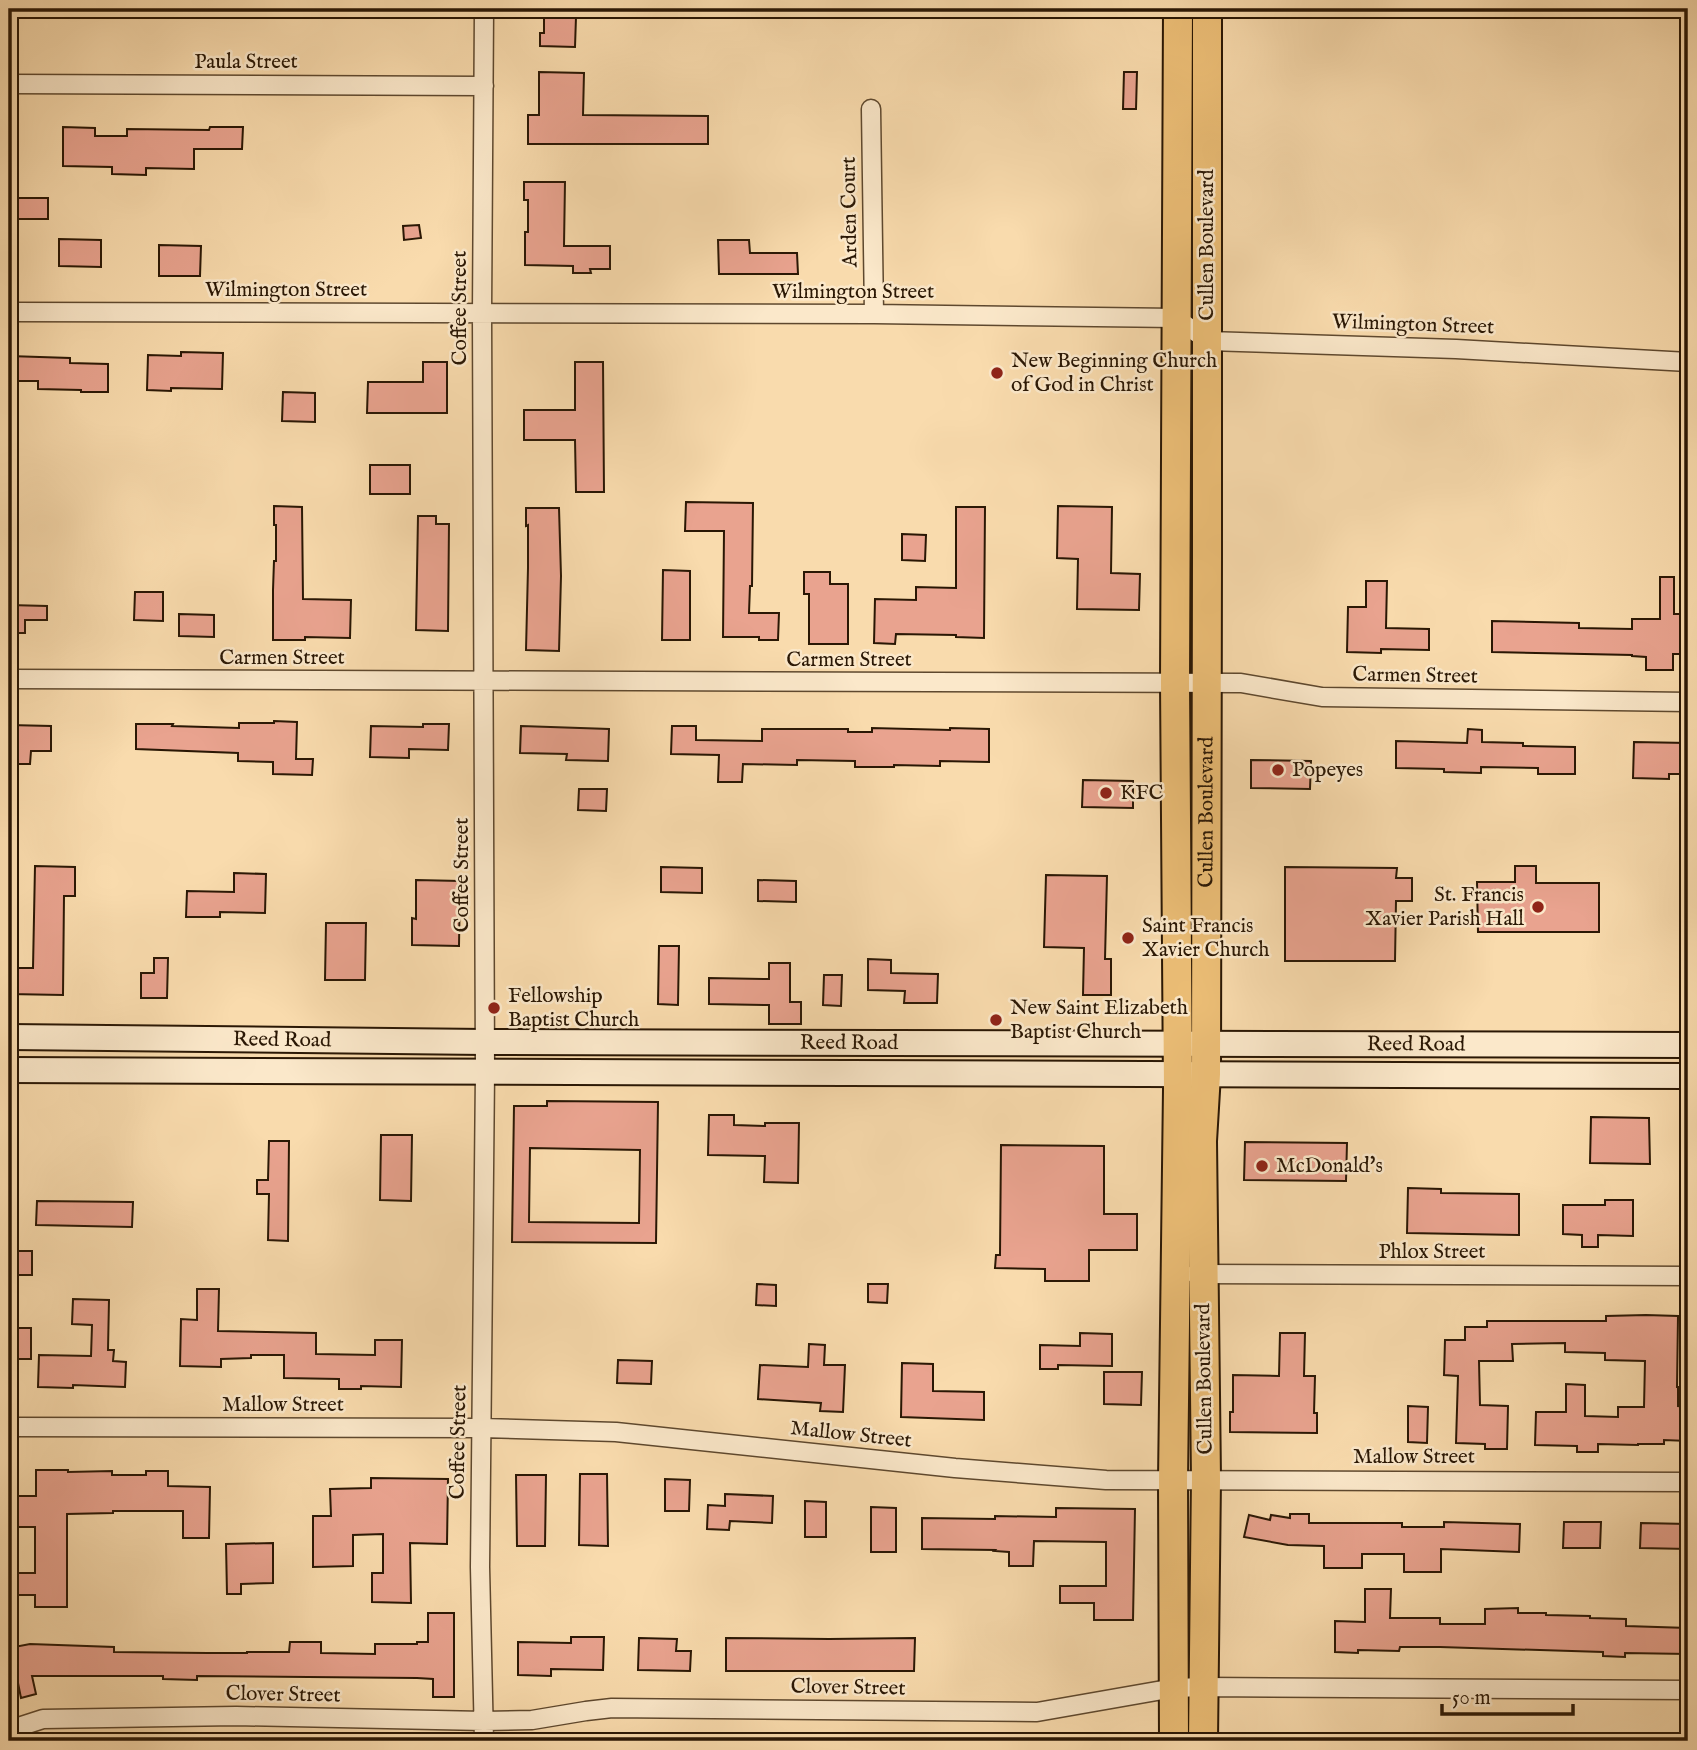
<svg xmlns="http://www.w3.org/2000/svg" width="1697" height="1750" viewBox="0 0 1697 1750" font-family="'IM FELL English',serif">
<rect width="100%" height="100%" fill="#f9dbad"/>
<filter id="stains"><feTurbulence type="fractalNoise" baseFrequency=".00286" numOctaves="4"/><feColorMatrix values="0 0 0 0 .2 0 0 0 0 .09 0 0 0 0 .02 0 0 0 .5 -.17"/></filter>
<radialGradient id="worn" r=".72"><stop offset=".6" stop-color="#630" stop-opacity="0"/><stop offset="1" stop-color="#630" stop-opacity=".3"/></radialGradient>
<path fill="#e9a38f" stroke="#2a1704" stroke-width="2" fill-rule="evenodd" d="M544,17H576L575,47L540,46V33H544Z
M539,72L584,73L583,115L708,116V144H528V115H539Z
M1124,72H1137L1136,109H1123Z
M63,127L95,128V136H127V129L209,130L210,127H243L242,149H194V169L146,168V175L112,174V167L63,166Z
M524,182H565L564,246H610V269H590L591,273H573V266L525,265V232H528V200H524Z
M9,198H48V219H9Z
M419,225L421,238L404,240L403,226Z
M59,239L101,240V267L59,266Z
M718,240H749L750,253H797L798,274H719Z
M159,245L201,246L200,276H159Z
M181,352L223,353L222,389L171,388V391L147,390L148,355L181,356Z
M9,356L70,358V363L108,364V392H81V390L38,389V381H9Z
M423,362H447V413H367L368,382H423Z
M575,362H603L604,492H576L575,440H524V410H575Z
M283,392L315,393V422L282,421Z
M370,465H410V494H370Z
M686,502L753,503L752,586H750L749,613H779L778,640H759V637H723L724,531H685Z
M274,506L302,507L303,599L351,600L350,638L305,637V640H273V590L274,561H276V525H274Z
M1058,506L1112,507L1111,573L1140,574L1139,610L1077,609L1078,559L1057,558Z
M956,507H985L984,638L956,637V635L896,634L895,644L874,643L875,599L916,600V587L956,588Z
M526,508H559L561,576L559,651L526,650L528,568V525L526,526Z
M418,516H436V524H449L448,631L416,630Z
M902,534L926,535L925,561L902,560Z
M663,570L690,571V640H662Z
M804,572H830V584H848V644H809V594H804Z
M1660,577H1674V614H1688V654H1673V670H1646V657L1632,656V655L1492,652V621L1579,623V628L1632,629V619H1660Z
M1366,581H1387L1386,628L1429,629V650L1381,649V653L1347,652L1348,607H1366Z
M135,592H163V621L134,620Z
M9,605L47,606V620H25V633H9Z
M179,614L214,615V637L179,636Z
M274,721L297,722L296,759H313L312,775L273,774V762L238,761V753L136,749V724H173L172,726L239,728V723H274Z
M423,724H449L448,750L409,749V758L370,757L371,726L423,727Z
M9,725L51,726V751H31L30,764H9Z
M521,726L609,729L608,761L566,760L567,754L520,753Z
M672,726H696V740L762,741V729H848V732H872V728L950,730V728L989,729V762L940,761V766L894,765V767H855V761L797,760V765L743,764L742,782H718L719,755L671,754Z
M1468,729L1482,730V742L1523,743V746L1575,747V774H1538V768L1481,767V773L1444,772V769L1396,768V741L1467,743Z
M1634,742L1688,743V774H1669V779L1633,778Z
M1251,760L1311,761L1310,789L1251,788Z
M1083,780L1133,781V808L1082,807Z
M579,789H607L606,811L578,810Z
M35,866L75,867V896H64L63,995L9,994V968H33Z
M1515,866H1536V883H1599V932H1478L1477,882H1515Z
M661,867L702,868V893L661,892Z
M1285,867L1397,868L1396,878H1412V901H1396L1395,961H1285Z
M234,873L266,874L265,913L220,912V917H186L187,891L234,892Z
M1046,875L1107,876L1105,959H1111V995H1083L1084,948L1044,947Z
M416,880L460,881L459,946L412,945V918L416,919Z
M758,880L796,881V902L758,901Z
M326,923H366L365,980H325Z
M659,946H679L678,1005L658,1004Z
M154,958H168L167,998H141V973H154Z
M868,959L891,960V973L938,974L937,1003H904L905,991L868,990Z
M769,963H790V1002H801V1024H769V1005L709,1004V978L769,979Z
M824,975H842L841,1006L823,1005Z
M547,1101L658,1102L656,1243L512,1242L514,1106H547ZM530,1148L640,1150L639,1223L529,1222Z
M709,1115H734V1125L765,1126V1123H799L798,1183L764,1182L765,1156L708,1155Z
M1591,1117L1649,1118L1650,1164L1590,1163Z
M381,1135H412L411,1201L380,1200Z
M269,1141H289L288,1241L268,1240L269,1194H257V1180H268Z
M1245,1142L1347,1143L1346,1181L1244,1180Z
M1001,1145L1104,1146V1214H1137V1250H1089V1281H1045V1269L995,1268L996,1255H1000Z
M1408,1188L1441,1189V1193L1519,1194V1235L1407,1233Z
M1605,1200H1633V1236L1598,1235V1247H1582V1235L1563,1234V1205H1605Z
M37,1201L133,1202L132,1227L36,1225Z
M9,1251H32V1275H9Z
M757,1284L776,1285V1306L756,1305Z
M868,1284H888L887,1303L868,1302Z
M197,1289H219L218,1331L316,1333V1354L375,1355V1340H402L401,1387L361,1386V1389H339V1379L284,1378V1355H251V1358L221,1359V1367L180,1366L181,1319L197,1320Z
M73,1299L109,1300L108,1350H114L113,1361L126,1362L125,1387L73,1385V1388L38,1387L39,1355L91,1356L92,1325L72,1324Z
M1646,1315L1678,1316L1677,1387H1678V1406L1688,1407V1441L1664,1440V1444H1638V1445L1598,1444V1452H1577V1446L1535,1445L1536,1412H1566V1384L1585,1385V1416L1618,1417V1407H1644L1645,1361L1605,1360V1353L1565,1352V1343L1512,1344L1513,1361H1479L1480,1405L1508,1406L1507,1449H1485V1444L1456,1443L1458,1376L1444,1375L1445,1340H1465V1327H1487V1321H1606V1316Z
M9,1328H31V1359H9Z
M1080,1333L1112,1334V1366L1058,1365V1369H1040V1345L1080,1346Z
M1280,1333H1305L1304,1376H1315L1314,1413H1317V1433L1230,1432V1412H1233V1375L1279,1376Z
M809,1344L825,1345L824,1365H845L843,1412L820,1411L821,1403L758,1399L760,1365L808,1367Z
M618,1360L652,1361L651,1384L617,1383Z
M902,1363L933,1364V1391L984,1392V1420L901,1417Z
M1104,1372H1142L1141,1405L1104,1404Z
M1408,1406L1428,1407L1427,1443L1408,1442Z
M36,1470H68V1472L112,1471V1475H146V1471H168V1486L210,1487L209,1538H183V1511H113V1513L67,1514V1607H35V1595H9V1573H35V1527H9V1496H36Z
M580,1474H607L608,1546L579,1545Z
M516,1475H546L545,1546H517Z
M371,1478L448,1479L447,1544L410,1543L411,1603L372,1602V1573H383V1534L353,1535V1566L313,1567V1516H331L330,1489L371,1488Z
M665,1479L690,1480L689,1511H665Z
M725,1494L773,1496L772,1523L730,1521L729,1530L707,1529L708,1505L725,1506Z
M805,1501L826,1502V1537H805Z
M871,1507L896,1508V1552H871Z
M1056,1508L1135,1509L1133,1620H1094V1603H1060V1586H1106V1542L1034,1541L1033,1566H1009V1552L994,1551L995,1550L922,1549V1518L995,1519V1516L1056,1517Z
M1290,1514H1309V1523H1402V1527H1444V1522L1520,1524L1519,1552L1441,1549V1572H1404V1554H1362V1568H1324V1546L1288,1545L1244,1537L1249,1515L1270,1520L1271,1515L1290,1518Z
M1564,1522H1601L1600,1548H1563Z
M1641,1523L1688,1524V1549L1640,1548Z
M273,1543V1583L241,1584V1594H227L226,1544Z
M1365,1589H1391L1390,1618H1440V1624H1485V1609L1518,1608V1613H1546V1615L1590,1616V1618L1626,1619V1626L1688,1628V1654L1625,1653V1657L1603,1656V1652L1440,1647H1400L1399,1651L1358,1650V1653L1335,1652V1621L1365,1622Z
M428,1613H454V1697H433V1679L417,1678L197,1676V1680L163,1679V1676H32L36,1694L21,1698L18,1683L9,1685V1648L30,1644L114,1647V1652L207,1653H247V1652H289L290,1642H321V1653L375,1654V1644H417V1642H428Z
M571,1637H604L603,1670L551,1669V1676L518,1675V1642L571,1643Z
M639,1638L677,1639L676,1651H691L690,1671L638,1670Z
M726,1638L829,1639L915,1638L914,1671H726Z"/>
<g fill="none" stroke-linecap="round" stroke-linejoin="round">
<g stroke="#5e482e" stroke-width="21">
<path id="street" d="M484,9L482,314L485,1072L480,1567L484,1741
M9,84L484,86
M871,109L874,314
M9,312L874,314L1176,318L1208,341L1456,349L1688,362
M9,679L1241,683L1322,697L1688,702
M1195,1274L1688,1276
M9,1427L482,1428L616,1432L955,1468L1106,1480L1688,1482
M9,1730L43,1719L236,1716L484,1721L532,1720L586,1711L612,1708L1037,1712L1174,1688L1204,1687L1688,1690"/>
</g>
<g stroke="#2a1704" stroke-width="28">
<g id="secondary">
<path id="s1" d="M9,1037L485,1042L1688,1045"/>
<path d="M9,1070L1688,1076"/>
</g>
</g>
<g stroke="#2a1704" stroke-width="32">
<g id="primary">
<path d="M1174,1741L1173,1480L1178,1089L1175,683L1178,9"/>
<path id="s2" d="M1203,1741L1206,1479L1202,1141L1206,1074L1207,555V9"/>
</g>
</g>
<use href="#street" stroke="#fbe8ca" stroke-width="18"/>
<use href="#secondary" stroke="#fbe8ca" stroke-width="24"/>
<use href="#primary" stroke="#ecbe76" stroke-width="28"/>
</g>
<g fill="#8f2418" stroke="#fbe8ca" stroke-width="2.5">
<circle cx="997" cy="373" r="7"/>
<circle cx="1278" cy="770" r="7"/>
<circle cx="1106" cy="793" r="7"/>
<circle cx="1538" cy="907" r="7"/>
<circle cx="1128" cy="938" r="7"/>
<circle cx="494" cy="1008" r="7"/>
<circle cx="996" cy="1020" r="7"/>
<circle cx="1262" cy="1166" r="7"/>
</g>
<g text-anchor="middle" dominant-baseline="central" stroke-width="5" stroke-linejoin="round" paint-order="stroke">
<g font-size="21" fill="#2a1704" stroke="#fbe8ca">
<text x="246" y="62">Paula Street</text>
<text transform="translate(850 212) rotate(-91)">Arden Court</text>
<text transform="translate(1207 245) rotate(-90)">Cullen Boulevard</text>
<text x="286" y="290">Wilmington Street</text>
<text x="853" y="292">Wilmington Street</text>
<text transform="translate(460 308) rotate(-90)">Coffee Street</text>
<text transform="translate(1413 325) rotate(2)">Wilmington Street</text>
<text x="282" y="658">Carmen Street</text>
<text x="849" y="660">Carmen Street</text>
<text transform="translate(1415 676) rotate(1)">Carmen Street</text>
<text stroke="none"><textPath href="#s2" startOffset="929">Cullen Boulevard</textPath></text>
<text transform="translate(462 875) rotate(-90)">Coffee Street</text>
<text stroke="none"><textPath href="#s1" startOffset="273">Reed Road</textPath></text>
<text stroke="none"><textPath href="#s1" startOffset="840">Reed Road</textPath></text>
<text stroke="none"><textPath href="#s1" startOffset="1407">Reed Road</textPath></text>
<text x="1432" y="1252">Phlox Street</text>
<text transform="translate(1205 1379) rotate(-91)">Cullen Boulevard</text>
<text x="283" y="1405">Mallow Street</text>
<text transform="translate(851 1435) rotate(6)">Mallow Street</text>
<text transform="translate(459 1442) rotate(-89)">Coffee Street</text>
<text x="1414" y="1457">Mallow Street</text>
<text transform="translate(848 1688) rotate(1)">Clover Street</text>
<text transform="translate(283 1695) rotate(1)">Clover Street</text>
</g>
<g font-size="21" fill="#2a1704" stroke="#fbe8ca" text-anchor="start">
<text x="1011" y="361">New Beginning Church<tspan x="1011" dy="24">of God in Christ</tspan></text>
<text x="1292" y="770">Popeyes</text>
<text x="1120" y="793">KFC</text>
<text x="1524" y="895" text-anchor="end">St. Francis<tspan x="1524" dy="24">Xavier Parish Hall</tspan></text>
<text x="1142" y="926">Saint Francis<tspan x="1142" dy="24">Xavier Church</tspan></text>
<text x="508" y="996">Fellowship<tspan x="508" dy="24">Baptist Church</tspan></text>
<text x="1010" y="1008">New Saint Elizabeth<tspan x="1010" dy="24">Baptist Church</tspan></text>
<text x="1276" y="1166">McDonald's</text>
</g>
</g>
<rect width="1697" height="1750" fill="none" stroke="#f9dbad" stroke-width="35"/>
<rect x="10" y="10" width="1676" height="1729" fill="none" stroke="#2a1704" stroke-width="3.5"/>
<rect x="18" y="18" width="1662" height="1715" fill="none" stroke="#2a1704" stroke-width="2"/>
<path d="M1442 1704v10h131v-10" fill="none" stroke="#2a1704" stroke-width="3.5"/>
<text x="1452" y="1704" font-size="21" fill="#2a1704" stroke="#fbe8ca" stroke-width="5" paint-order="stroke">50 m</text>
<rect width="100%" height="100%" filter="url(#stains)"/>
<rect width="100%" height="100%" fill="url(#worn)"/>
</svg>
